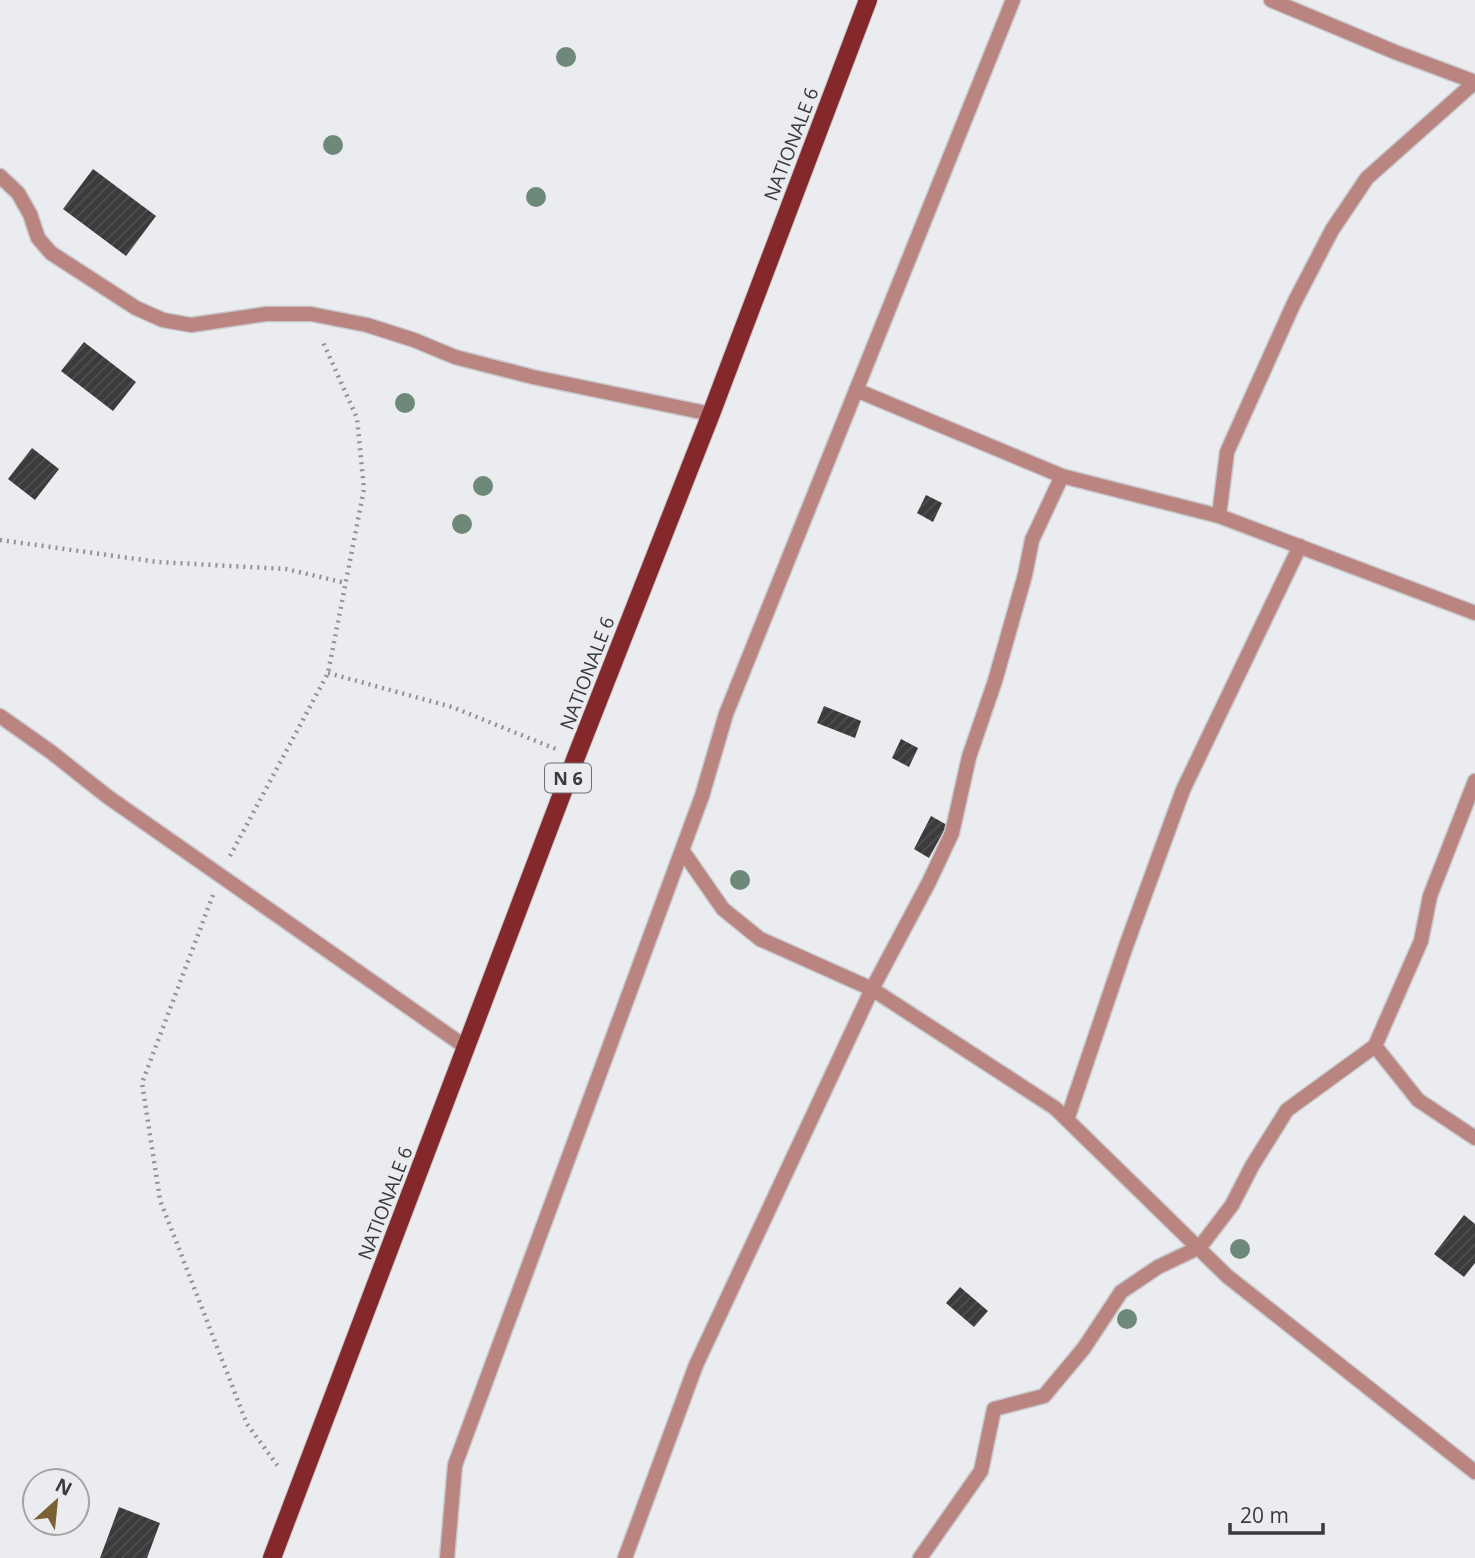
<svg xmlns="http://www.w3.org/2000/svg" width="1475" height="1558" viewBox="0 0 1475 1558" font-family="'Open Sans',sans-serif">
<defs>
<pattern id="building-hatch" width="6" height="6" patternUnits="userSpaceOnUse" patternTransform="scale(1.75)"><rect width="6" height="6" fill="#3c3a3b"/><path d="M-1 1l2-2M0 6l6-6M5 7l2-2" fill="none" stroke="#504f50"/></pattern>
</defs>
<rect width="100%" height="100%" fill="#ebecef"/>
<path fill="url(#building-hatch)" d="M93,169L156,216L126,256L63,209Z
M84,342L136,382L113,411L61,371Z
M32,448L59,469L35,500L8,479Z
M926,495L942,503L933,522L917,513Z
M824,706L861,721L855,738L817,723Z
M901,739L918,748L909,767L892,758Z
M931,816L947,825L929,858L914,849Z
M1464,1215L1475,1224V1263L1464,1277L1434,1254Z
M960,1287L988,1311L974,1327L946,1303Z
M119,1507L160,1523L147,1558H100Z"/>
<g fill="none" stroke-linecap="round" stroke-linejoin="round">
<g stroke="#c7c8cb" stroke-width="17">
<path id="street" d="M1271,0L1395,52L1475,82
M0,176L18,193L30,214L38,238L51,253L136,308L163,320L191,325L266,314H311L367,325L414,340L455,357L533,377L711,414
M856,390L1062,476
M1219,516L1475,613
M0,716L51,752L108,797L467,1048
M682,850L723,909L760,939L872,989L1055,1108L1227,1276L1475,1472
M1375,1046L1418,1100L1475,1138
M1067,1120L1126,946L1183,790L1300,546
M447,1558L455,1465L702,796L726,714L1013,0
M625,1558L696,1365L872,989L929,882L952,833L969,757L995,681L1025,575L1032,540L1062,476L1219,516L1227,452L1294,303L1332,230L1367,178L1475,82
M920,1558L981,1471L994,1409L1044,1396L1084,1348L1121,1292L1158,1267L1200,1247L1232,1205L1252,1166L1287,1110L1375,1046L1421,941L1430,896L1475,781"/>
</g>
<g stroke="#c7c8cb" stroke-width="20">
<path id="primary" d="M272,1558L576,757L711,414L868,0"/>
</g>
<path stroke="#919294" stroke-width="4.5" stroke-dasharray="2 5" stroke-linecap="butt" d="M0,540L158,562L286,569L346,583
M328,673L452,707L556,749
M230,856L328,673L364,489L357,418L322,340
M213,895L142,1083L160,1200L247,1424L280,1469"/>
<use href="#street" stroke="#ba8481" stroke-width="14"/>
<use href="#primary" stroke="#85282b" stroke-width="18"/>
</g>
<g fill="#6e887a">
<circle cx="566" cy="57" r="10"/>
<circle cx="333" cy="145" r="10"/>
<circle cx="536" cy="197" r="10"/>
<circle cx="405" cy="403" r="10"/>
<circle cx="483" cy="486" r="10"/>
<circle cx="462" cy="524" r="10"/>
<circle cx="740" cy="880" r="10"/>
<circle cx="1240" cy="1249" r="10"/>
<circle cx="1127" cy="1319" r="10"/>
</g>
<g text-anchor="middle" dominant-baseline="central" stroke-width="7" stroke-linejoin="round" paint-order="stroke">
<rect fill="#ebecef" stroke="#6e6f71" stroke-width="2" x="545" y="763.5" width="46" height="29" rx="5"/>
<g font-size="18" font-weight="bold" fill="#393a3b">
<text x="568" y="778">N 6</text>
</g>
<g font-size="19" fill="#393a3b" stroke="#ebecef">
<text transform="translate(791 144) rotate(-69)">NATIONALE 6</text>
<text transform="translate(587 673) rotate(-69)">NATIONALE 6</text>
<text transform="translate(385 1203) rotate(-69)">NATIONALE 6</text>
</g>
</g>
<g transform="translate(56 1502) rotate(27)"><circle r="33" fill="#ebecef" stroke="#a4a5a7" stroke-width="2"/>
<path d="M0-5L12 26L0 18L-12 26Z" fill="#7a6032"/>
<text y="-10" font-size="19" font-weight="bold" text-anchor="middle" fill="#393a3b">N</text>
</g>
<path d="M1230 1523v10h93v-10" fill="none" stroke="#393a3b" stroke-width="3.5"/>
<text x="1240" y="1523" font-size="21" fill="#393a3b" stroke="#ebecef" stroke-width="5" paint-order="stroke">20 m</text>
</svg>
